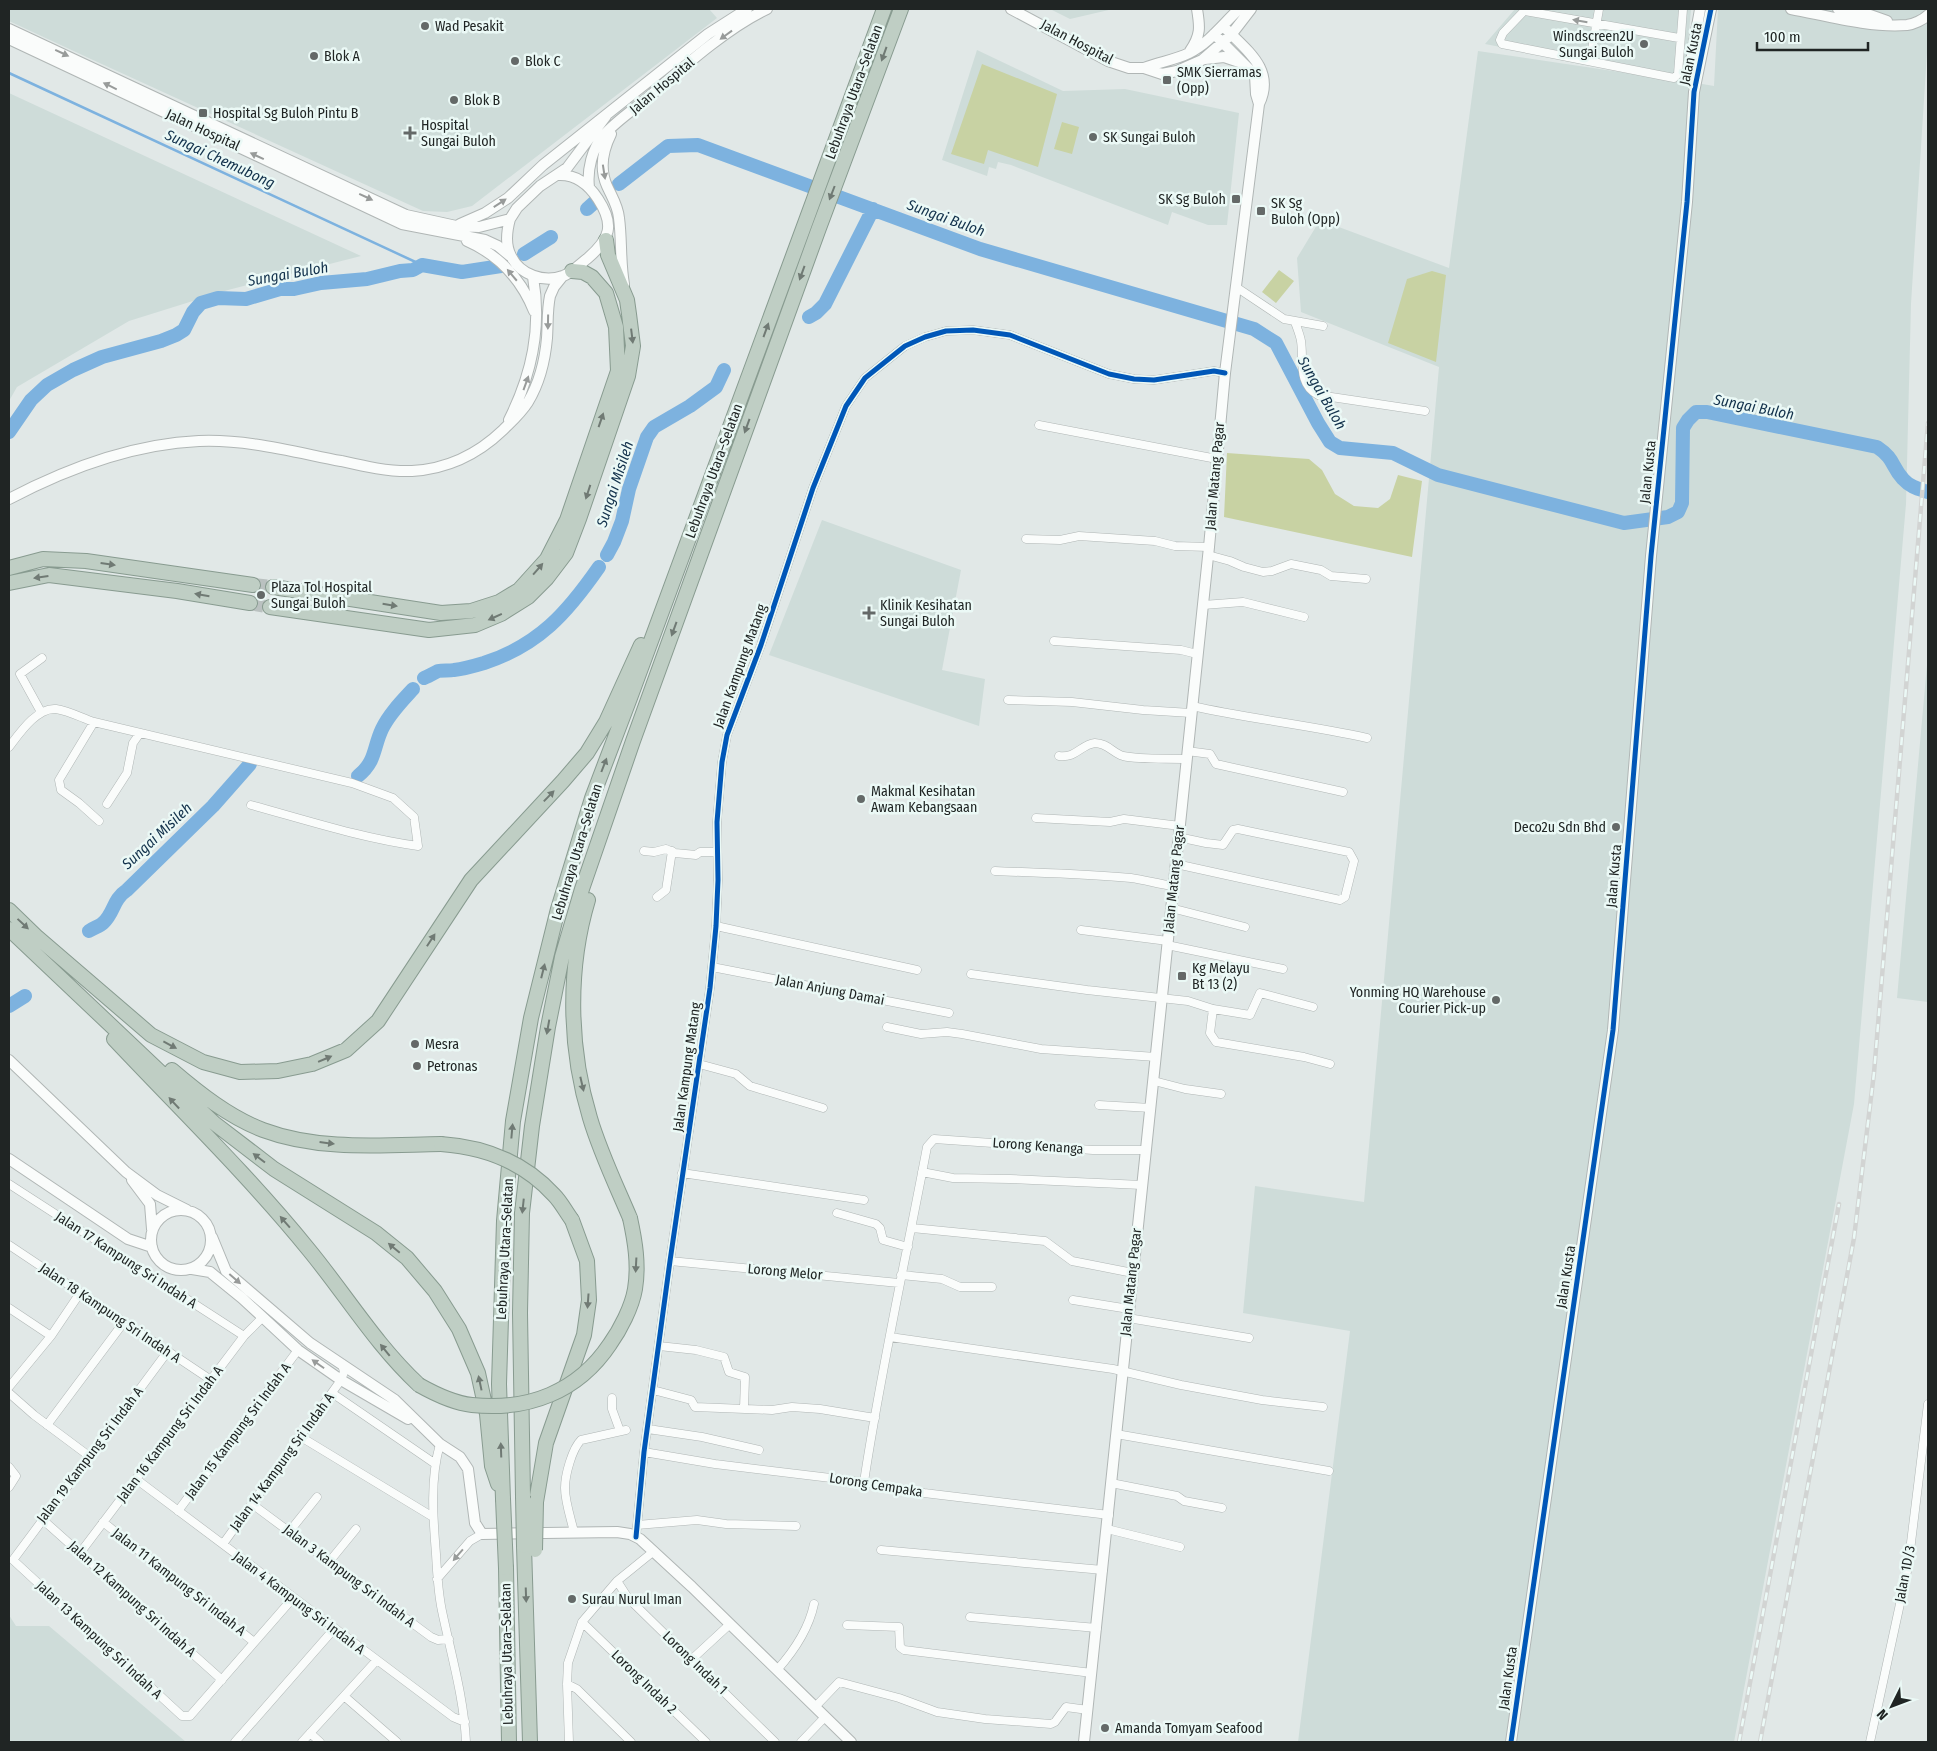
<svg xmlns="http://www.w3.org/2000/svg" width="1937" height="1751" viewBox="0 0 1937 1751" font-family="'Fira Sans Condensed',sans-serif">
<rect width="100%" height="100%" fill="#e1e8e7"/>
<path fill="#cedcd9" d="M9,9H709L717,18L472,206L447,212L423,211L93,60L9,21Z
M1050,9H1113L1070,19Z
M1515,9H1691L1685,81L1714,86L1718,9H1928V37L1911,304L1906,504L1854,1104L1734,1742H1298L1350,1331L1243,1313L1255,1186L1364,1202L1439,367L1301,312L1297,258L1320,220L1449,268L1478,51L1667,79L1485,44Z
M977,50L1063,91L1125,89L1239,113L1227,225H1208L1172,212L1168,225L1011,165L998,162L996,169L989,167L987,176L942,160Z
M9,93L361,256L228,290L129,321L17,387L9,401Z
M822,520L961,570L942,670L985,679L979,726L769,655Z
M1928,654V1002L1897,998Z
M9,1615L16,1626H49L186,1742H9Z"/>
<path fill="#c8d2a3" d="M982,64L1057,94L1038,167L988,150L984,164L951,154Z
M1062,122L1079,127L1072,154L1054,149Z
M1279,270L1294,281L1276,303L1262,292Z
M1432,271L1446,275L1436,362L1388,343L1407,279Z
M1227,453L1309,459L1322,470L1335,494L1354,506L1378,508L1390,499L1398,475L1422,481L1412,557L1224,517Z"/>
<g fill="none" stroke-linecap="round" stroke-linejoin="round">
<path stroke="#7db2df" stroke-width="2.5" d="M9,73L422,265"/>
<path stroke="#7db2df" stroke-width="14" d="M619,184L668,146L698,145L980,249L1254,329L1276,343L1318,423L1330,442L1340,448L1393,453L1438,475L1624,523L1668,517L1678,512L1682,503L1683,428L1688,420L1696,412H1707L1877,447C1895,459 1891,466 1903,479C1910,487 1919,489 1928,492
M587,209L597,200
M524,254L551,237
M809,317L816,313L825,304L873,209
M9,432L31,400L47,385L73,370L102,357L161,341L176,335L184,330L193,312L201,303L218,298L246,299L280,289H294L321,283L367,279L400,271L413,270L422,265L462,272L501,266
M607,555L614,542L622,521L629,489L647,437L654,427L690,406L716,387L724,370
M424,678C429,676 434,673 438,671C443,670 449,671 454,670C463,669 474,666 484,663C539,645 567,613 599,567
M358,776C376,762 373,748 382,729C389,714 402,701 413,689
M89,931C93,928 100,926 103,923C115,912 112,900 127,890L213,806L250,764
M9,1006L25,996"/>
<path stroke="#bac1c0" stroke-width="14" stroke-dasharray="14 7" stroke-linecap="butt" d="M253,585L273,587
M250,603L270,607"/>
<g stroke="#b0b6b5" stroke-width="9">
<path id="street" d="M1526,9L1503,33L1500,40L1502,44L1674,78L1678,74L1683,9
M1525,11L1679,38
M1590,61L1599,9
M1236,287L1284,319L1323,326
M1295,322C1297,328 1300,335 1301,341C1304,360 1297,384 1318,395L1425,411
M1039,425L1217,459
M1026,539L1060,540L1079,536L1155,541L1175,546L1209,547
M1208,555L1230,561L1244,567L1263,572L1272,571L1291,564L1321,570L1331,576L1366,579
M1203,605L1243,602L1304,617
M1054,641L1181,650L1197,654
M1008,700L1072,702L1143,710L1191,713
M1192,706C1250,719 1309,725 1367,738
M41,712L20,674L42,658
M94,722L59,780L61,790L79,803L99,821
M9,747C19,734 37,707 56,709C69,711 82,718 94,722L352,783L393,798L414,817L418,846C361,838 306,820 251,805
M1187,751L1210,754L1216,764L1343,792
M1059,756C1077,758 1080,745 1095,743C1107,743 1113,753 1123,756C1141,760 1168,758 1187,759
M107,804L127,773L133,743L140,733
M1036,818L1110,822L1124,819L1180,826
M644,851L654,852L666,849L675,853L696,855L700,852H717
M1176,864L1340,900L1345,897L1354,861L1349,852L1238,829L1233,830L1223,845L1206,843L1178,837
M995,871C1041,873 1086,874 1131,878C1145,880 1159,884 1173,886
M657,897L666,890L672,851
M1171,908L1245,927
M716,926L917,970
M1081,930L1168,941
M1167,945L1283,969
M712,967L949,1013
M971,974L1087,990L1188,1001L1213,1009L1250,1015L1260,993L1313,1007
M1213,1009L1210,1033L1216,1042L1304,1057L1330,1064
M887,1027L921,1034L947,1032L962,1034L1041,1049L1156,1057
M699,1064L736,1074L750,1086L823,1108
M1154,1081L1185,1089L1221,1094
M1099,1105L1151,1108
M922,1172L953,1178L1010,1179L1142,1185
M682,1173L864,1200
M9,1184L244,1336
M837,1213L876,1224L880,1228L883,1240L908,1247
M912,1228L1045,1241L1072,1261L1133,1273
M9,1245L211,1380
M670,1261L899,1283
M901,1275L942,1279L960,1287H992
M1073,1300L1129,1309
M9,1308L51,1336
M1128,1318L1249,1338
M890,1337L1113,1369L1181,1385L1262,1400L1323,1407
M659,1346L696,1350L724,1357L729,1372L745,1377L744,1409
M168,1351L13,1560L182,1716H190L293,1598
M9,1387L51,1336L80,1293
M653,1390L691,1400L695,1407L772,1410L792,1407L820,1409L875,1418
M9,1393L34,1415L89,1456
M332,1393L434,1463
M612,1398V1409L620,1431
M47,1425L124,1322
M648,1429L702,1437L759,1450
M1116,1434L1329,1471
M301,1437L433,1517
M440,1444C430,1479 433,1517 436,1554C437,1573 438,1592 442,1611C451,1654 464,1698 466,1742
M644,1452L715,1464L864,1482L924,1493L1109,1515
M9,1467L16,1476L9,1487
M136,1479L453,1717L465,1722
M864,1482C881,1369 906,1258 927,1147L934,1139L1093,1150H1146
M1111,1483L1177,1496L1184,1501L1222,1508
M252,1504L431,1637L438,1640L449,1639
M178,1511L298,1350
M42,1519L222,1680
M103,1522L254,1642
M637,1525L697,1520L726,1524L796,1526
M1107,1529L1180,1547
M289,1532L317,1497
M574,1532C571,1519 565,1502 565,1488C565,1475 572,1449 581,1440L626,1430
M636,1537L644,1452L670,1261L710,988L716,926L718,880L717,822L722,762L727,735L761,645L813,488L846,406L865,378L905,346L925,337L946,331L973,330L1010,335L1109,374L1134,379L1154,380L1214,371L1225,373
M223,1544L341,1380L344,1372L342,1364
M881,1550L1103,1570
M80,1553L244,1336L262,1318
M329,1562L356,1529
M437,1579L470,1541L482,1534
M617,1581L628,1598L775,1742
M970,1617L1097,1628
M582,1622L706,1742
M847,1625L899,1627L900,1647L904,1650L1092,1673
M691,1660L730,1624
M777,1670C794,1651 809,1628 814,1604
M567,1684L577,1689L631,1742
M344,1696L397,1742
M815,1707L839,1682L899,1698L937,1712L985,1719L1051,1724L1055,1722L1066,1707L1088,1710
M310,1733L320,1742
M235,1742L334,1629
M302,1742L376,1661
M569,1742L567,1684L568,1663L582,1622L617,1581L654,1551
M801,1742L825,1717
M1870,1742L1908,1567L1928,1404"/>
</g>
<g stroke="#b0b6b5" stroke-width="12">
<path id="secondary" d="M1011,9L1108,61L1129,68H1144L1162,74L1177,71L1202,60L1231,35L1251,9
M1791,9C1828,16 1869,28 1907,25C1914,24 1923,20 1928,15
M1838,9L1870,15L1887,21
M9,29L406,215L456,226L479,227L510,219L517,208L540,186L567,168L606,116
M1227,30C1249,52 1275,71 1259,104
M9,39L402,224L485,240L498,246L510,256
M1190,51C1201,35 1200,27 1197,9
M1205,59L1224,57L1239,62
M1144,68C1159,62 1175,60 1189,53C1209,43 1223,24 1239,9
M1693,85C1687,65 1697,30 1700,9
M611,134C603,150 599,168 607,186C612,197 618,206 619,218C622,240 620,262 624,284
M589,187C587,170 592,149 603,136C614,123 630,112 644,101C679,71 726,28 767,9
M510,219C507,230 505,245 511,256C520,275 544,283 563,276C573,272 580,264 588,258C610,239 615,225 598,199C589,185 576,174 558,175
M460,224L485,213L508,198L543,165L708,34L747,9
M467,241C499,255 521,279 534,311
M509,420C532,374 542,328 533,277
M9,499C68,468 132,444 199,441C247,439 294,452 341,461C363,466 389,472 412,471C447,469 478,454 503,430C512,421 521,413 528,402C540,382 545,361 547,338C548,324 547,310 550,296L554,287L562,277
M9,1060L126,1172L157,1195L187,1210
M9,1159L128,1239L152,1247
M132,1180L150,1204L152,1229
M151 1240a30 30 0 1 1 60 0a30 30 0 1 1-60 0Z
M212,1237L226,1271L310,1343L395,1400L440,1444L460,1457L468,1469L475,1523L482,1534L617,1532L630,1534L640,1539L692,1587L851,1742
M192,1269L210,1272L242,1298L298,1350L341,1380L408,1419
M1084,1742L1209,547L1225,373L1259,104L1256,94L1255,75L1214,34
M1511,1742L1613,1030L1651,556L1687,202L1694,92L1711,9"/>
</g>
<g stroke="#889b90" stroke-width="16">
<path id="highway" d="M9,568L43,559L86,561L253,585
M9,583L49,575L177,591L250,603
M273,587L441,613L471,611L499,602L519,590L547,559L567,520L618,371L616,327L606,293L592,277L583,272L572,271
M270,607L429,630L475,625L501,614L528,597L547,578L566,553L579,519L628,376L633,346L629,314L627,300L608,255L606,240
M588,900C567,970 569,1049 590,1118C600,1152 616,1185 630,1218
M9,910L42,942
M9,929L214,1123L274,1169L376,1233L407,1258L435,1291L459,1329L478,1373L487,1414L492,1466L498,1484
M37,937L151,1035L203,1062L240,1072L278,1071L312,1064L346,1050L378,1021L471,880L563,781L587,753L606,722L641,645
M114,1039C180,1109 249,1176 309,1250C346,1295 376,1345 419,1385
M172,1070C199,1093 229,1117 263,1130C319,1151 382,1145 441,1144
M523,1496L520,1313L522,1213L532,1126L548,1027L562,957L582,889L633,741L819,228L901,9
M503,1499L499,1384L504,1221L513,1121L531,1018L558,909L592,798L630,698L884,9
M536,1502L546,1443L584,1335L589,1300L587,1261L572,1220
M524,1546L530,1742
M506,1568L509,1742"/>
</g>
<use href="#street" stroke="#fafcfb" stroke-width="8"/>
<use href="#secondary" stroke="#fafcfb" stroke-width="10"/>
<use href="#highway" stroke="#bfcec4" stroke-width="14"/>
<g stroke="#d2d4d3" stroke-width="4.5">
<path id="rail" d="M1739,1742L1839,1204
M1760,1742L1854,1238L1874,1073L1928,423"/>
</g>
<use href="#rail" stroke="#ebf9f6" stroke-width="2.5" stroke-dasharray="8" stroke-linecap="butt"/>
<g stroke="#889b90" stroke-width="16" stroke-linecap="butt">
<path id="highway-bridge" d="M441,1144C484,1147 524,1162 554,1195C561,1202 566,1212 572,1220
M419,1385C435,1394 453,1403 472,1405C528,1411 578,1392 610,1344C620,1330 632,1307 635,1289C639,1265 635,1241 630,1218
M523,1496L524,1546
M503,1499L506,1568
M535,1550L536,1502"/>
</g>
<use href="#highway-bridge" stroke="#bfcec4" stroke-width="14"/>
<g stroke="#ebf9f6" stroke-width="8">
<path id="cycleway" d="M636,1537L644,1452L670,1261L710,988L716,926L718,880L717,822L722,762L727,735L761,645L813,488L846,406L865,378L905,346L925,337L946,331L973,330L1010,335L1109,374L1134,379L1154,380L1214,371L1225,373
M1511,1742L1613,1030L1651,556L1687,202L1694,92L1711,9"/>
</g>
<use href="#cycleway" stroke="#0057b8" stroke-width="5"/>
</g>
<defs><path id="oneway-solid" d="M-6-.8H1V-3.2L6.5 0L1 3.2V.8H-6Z" transform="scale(1.25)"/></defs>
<g fill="#989b9a">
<use href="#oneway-solid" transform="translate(1580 21) rotate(-170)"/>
<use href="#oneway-solid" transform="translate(726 35) rotate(144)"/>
<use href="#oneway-solid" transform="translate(62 53) rotate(25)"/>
<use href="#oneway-solid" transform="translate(110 86) rotate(-154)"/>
<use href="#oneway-solid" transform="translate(257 156) rotate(-155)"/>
<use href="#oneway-solid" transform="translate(604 172) rotate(81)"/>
<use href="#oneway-solid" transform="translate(366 197) rotate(25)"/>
<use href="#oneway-solid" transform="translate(500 203) rotate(-33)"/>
<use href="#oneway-solid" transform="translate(512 275) rotate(-130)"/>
<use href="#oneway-solid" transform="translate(548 322) rotate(91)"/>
<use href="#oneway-solid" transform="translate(526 383) rotate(-70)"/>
<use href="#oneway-solid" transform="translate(235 1279) rotate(41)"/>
<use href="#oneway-solid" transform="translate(318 1364) rotate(-145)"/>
<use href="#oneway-solid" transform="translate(458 1555) rotate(131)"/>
</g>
<g fill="#707a74">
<use href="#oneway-solid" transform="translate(884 54) rotate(110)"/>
<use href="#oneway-solid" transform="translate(832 193) rotate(111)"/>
<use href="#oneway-solid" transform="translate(802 273) rotate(110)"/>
<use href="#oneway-solid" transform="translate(766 330) rotate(-70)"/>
<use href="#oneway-solid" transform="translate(632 336) rotate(83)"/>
<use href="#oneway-solid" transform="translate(601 420) rotate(-71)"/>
<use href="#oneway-solid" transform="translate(747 426) rotate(110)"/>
<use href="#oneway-solid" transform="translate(588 492) rotate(108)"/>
<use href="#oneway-solid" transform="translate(108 564) rotate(8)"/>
<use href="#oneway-solid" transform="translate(538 569) rotate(-49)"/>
<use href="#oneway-solid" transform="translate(41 577) rotate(172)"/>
<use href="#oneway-solid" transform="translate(202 595) rotate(-170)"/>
<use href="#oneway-solid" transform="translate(390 605) rotate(9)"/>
<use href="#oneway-solid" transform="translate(495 617) rotate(156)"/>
<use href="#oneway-solid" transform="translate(674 629) rotate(110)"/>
<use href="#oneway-solid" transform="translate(604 765) rotate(-69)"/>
<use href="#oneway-solid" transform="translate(549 796) rotate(-46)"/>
<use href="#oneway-solid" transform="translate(23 924) rotate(43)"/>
<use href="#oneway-solid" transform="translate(431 940) rotate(-57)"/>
<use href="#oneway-solid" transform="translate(543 971) rotate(-76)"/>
<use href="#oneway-solid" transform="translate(548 1027) rotate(100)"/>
<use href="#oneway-solid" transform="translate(170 1045) rotate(28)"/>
<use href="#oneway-solid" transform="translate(325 1059) rotate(-23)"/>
<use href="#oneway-solid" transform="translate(582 1084) rotate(77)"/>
<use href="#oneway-solid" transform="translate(174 1103) rotate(-133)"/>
<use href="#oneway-solid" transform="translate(512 1131) rotate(-85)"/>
<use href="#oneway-solid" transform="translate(327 1143) rotate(7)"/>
<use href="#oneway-solid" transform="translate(259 1158) rotate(-143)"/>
<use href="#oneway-solid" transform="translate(523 1206) rotate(96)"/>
<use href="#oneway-solid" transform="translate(285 1222) rotate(-131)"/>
<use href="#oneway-solid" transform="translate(394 1248) rotate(-140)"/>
<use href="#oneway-solid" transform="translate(636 1265) rotate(93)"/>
<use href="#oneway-solid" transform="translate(588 1301) rotate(94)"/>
<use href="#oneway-solid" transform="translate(385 1350) rotate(-129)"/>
<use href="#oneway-solid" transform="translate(480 1383) rotate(-102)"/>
<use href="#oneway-solid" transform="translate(501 1450) rotate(-92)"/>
<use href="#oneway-solid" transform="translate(526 1595) rotate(88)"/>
</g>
<g fill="#646968" stroke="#ebf9f6" stroke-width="2">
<circle cx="425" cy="26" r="5"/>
<circle cx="1644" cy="44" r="5"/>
<circle cx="314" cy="56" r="5"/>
<circle cx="515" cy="61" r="5"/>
<rect x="1162" y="75" width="10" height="10" rx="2.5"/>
<circle cx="454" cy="100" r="5"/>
<rect x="198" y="108" width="10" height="10" rx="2.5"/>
<path d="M407.5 125.5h5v5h5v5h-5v5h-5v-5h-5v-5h5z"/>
<circle cx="1093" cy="137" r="5"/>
<rect x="1231" y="194" width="10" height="10" rx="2.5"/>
<rect x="1256" y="206" width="10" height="10" rx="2.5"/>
<circle cx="261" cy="595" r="5"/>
<path d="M866.5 605.5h5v5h5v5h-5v5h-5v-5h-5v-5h5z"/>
<circle cx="861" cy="799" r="5"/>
<circle cx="1616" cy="827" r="5"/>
<rect x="1177" y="971" width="10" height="10" rx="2.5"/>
<circle cx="1496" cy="1000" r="5"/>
<circle cx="415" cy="1044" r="5"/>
<circle cx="417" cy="1066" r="5"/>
<circle cx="572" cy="1599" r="5"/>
<circle cx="1105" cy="1728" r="5"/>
</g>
<g text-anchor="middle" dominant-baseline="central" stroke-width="5" stroke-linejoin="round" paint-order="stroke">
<g font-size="14" fill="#202524" stroke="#ebf9f6" text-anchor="start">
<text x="435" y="26">Wad Pesakit</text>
<text x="1634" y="36" text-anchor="end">Windscreen2U<tspan x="1634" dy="16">Sungai Buloh</tspan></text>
<text x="324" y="56">Blok A</text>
<text x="525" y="61">Blok C</text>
<text x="1177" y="72">SMK Sierramas<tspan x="1177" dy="16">(Opp)</tspan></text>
<text x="464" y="100">Blok B</text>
<text x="213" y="113">Hospital Sg Buloh Pintu B</text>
<text x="421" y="125">Hospital<tspan x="421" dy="16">Sungai Buloh</tspan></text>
<text x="1103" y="137">SK Sungai Buloh</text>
<text x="1226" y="199" text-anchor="end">SK Sg Buloh</text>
<text x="1271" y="203">SK Sg<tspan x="1271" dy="16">Buloh (Opp)</tspan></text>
<text x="271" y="587">Plaza Tol Hospital<tspan x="271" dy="16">Sungai Buloh</tspan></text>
<text x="880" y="605">Klinik Kesihatan<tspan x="880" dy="16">Sungai Buloh</tspan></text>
<text x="871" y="791">Makmal Kesihatan<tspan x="871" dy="16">Awam Kebangsaan</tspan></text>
<text x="1606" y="827" text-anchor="end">Deco2u Sdn Bhd</text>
<text x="1192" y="968">Kg Melayu<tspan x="1192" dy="16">Bt 13 (2)</tspan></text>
<text x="1486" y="992" text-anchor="end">Yonming HQ Warehouse<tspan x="1486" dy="16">Courier Pick-up</tspan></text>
<text x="425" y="1044">Mesra</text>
<text x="427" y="1066">Petronas</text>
<text x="582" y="1599">Surau Nurul Iman</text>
<text x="1115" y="1728">Amanda Tomyam Seafood</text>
</g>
<g font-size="14" fill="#202524" stroke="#ebf9f6">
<text transform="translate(1077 42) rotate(28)">Jalan Hospital</text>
<text transform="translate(1691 54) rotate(-78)">Jalan Kusta</text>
<text transform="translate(662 86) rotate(-40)">Jalan Hospital</text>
<text transform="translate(854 92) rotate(-70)">Lebuhraya Utara–Selatan</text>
<text transform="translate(203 130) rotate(25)">Jalan Hospital</text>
<text transform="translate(714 471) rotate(-70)">Lebuhraya Utara–Selatan</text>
<text transform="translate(1648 472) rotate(-84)">Jalan Kusta</text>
<text transform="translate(1215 476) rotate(-85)">Jalan Matang Pagar</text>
<text transform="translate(740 666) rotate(-70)">Jalan Kampung Matang</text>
<text transform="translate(577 852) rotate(-73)">Lebuhraya Utara–Selatan</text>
<text transform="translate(1614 876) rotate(-85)">Jalan Kusta</text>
<text transform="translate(1174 879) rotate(-84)">Jalan Matang Pagar</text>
<text transform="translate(830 990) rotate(11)">Jalan Anjung Damai</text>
<text transform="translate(687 1067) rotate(-82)">Jalan Kampung Matang</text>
<text transform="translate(1038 1146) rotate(4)">Lorong Kenanga</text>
<text transform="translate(505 1249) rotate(-87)">Lebuhraya Utara–Selatan</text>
<text transform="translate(126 1260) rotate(33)">Jalan 17 Kampung Sri Indah A</text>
<text transform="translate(785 1272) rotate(5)">Lorong Melor</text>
<text transform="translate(1566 1277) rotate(-81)">Jalan Kusta</text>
<text transform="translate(1131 1282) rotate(-84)">Jalan Matang Pagar</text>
<text transform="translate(110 1313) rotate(34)">Jalan 18 Kampung Sri Indah A</text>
<text transform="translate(238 1431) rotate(-53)">Jalan 15 Kampung Sri Indah A</text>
<text transform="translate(170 1434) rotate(-53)">Jalan 16 Kampung Sri Indah A</text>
<text transform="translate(90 1455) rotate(-53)">Jalan 19 Kampung Sri Indah A</text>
<text transform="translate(282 1462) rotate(-54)">Jalan 14 Kampung Sri Indah A</text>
<text transform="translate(876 1485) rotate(9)">Lorong Cempaka</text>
<text transform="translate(1905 1574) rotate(-79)">Jalan 1D/3</text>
<text transform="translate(349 1576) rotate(37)">Jalan 3 Kampung Sri Indah A</text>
<text transform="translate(179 1582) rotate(38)">Jalan 11 Kampung Sri Indah A</text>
<text transform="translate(132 1599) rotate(42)">Jalan 12 Kampung Sri Indah A</text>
<text transform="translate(299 1603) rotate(37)">Jalan 4 Kampung Sri Indah A</text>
<text transform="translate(99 1640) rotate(43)">Jalan 13 Kampung Sri Indah A</text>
<text transform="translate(507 1654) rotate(-91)">Lebuhraya Utara–Selatan</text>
<text transform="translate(695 1663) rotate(44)">Lorong Indah 1</text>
<text transform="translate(1508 1678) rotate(-82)">Jalan Kusta</text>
<text transform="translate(644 1682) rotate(44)">Lorong Indah 2</text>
</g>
<g font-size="15" font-style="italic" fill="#12314b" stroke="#ebf9f6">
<text transform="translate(220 159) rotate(25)">Sungai Chemubong</text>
<text transform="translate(946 218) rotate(20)">Sungai Buloh</text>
<text transform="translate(288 274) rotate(-10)">Sungai Buloh</text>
<text transform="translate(1322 393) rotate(60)">Sungai Buloh</text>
<text transform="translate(1754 407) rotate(11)">Sungai Buloh</text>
<text transform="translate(615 484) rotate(-72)">Sungai Misileh</text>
<text transform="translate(157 836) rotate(-43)">Sungai Misileh</text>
</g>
</g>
<rect width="1937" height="1751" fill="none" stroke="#202524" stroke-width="20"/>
<g transform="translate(1892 1706) rotate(228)" stroke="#ebf9f6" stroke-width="4" paint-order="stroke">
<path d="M0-4L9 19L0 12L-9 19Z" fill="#202524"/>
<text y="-8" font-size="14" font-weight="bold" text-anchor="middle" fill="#202524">N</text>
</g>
<path d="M1757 42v8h111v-8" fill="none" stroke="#202524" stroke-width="2.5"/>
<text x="1764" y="42" font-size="15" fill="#202524" stroke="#ebf9f6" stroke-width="4" paint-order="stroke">100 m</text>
</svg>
